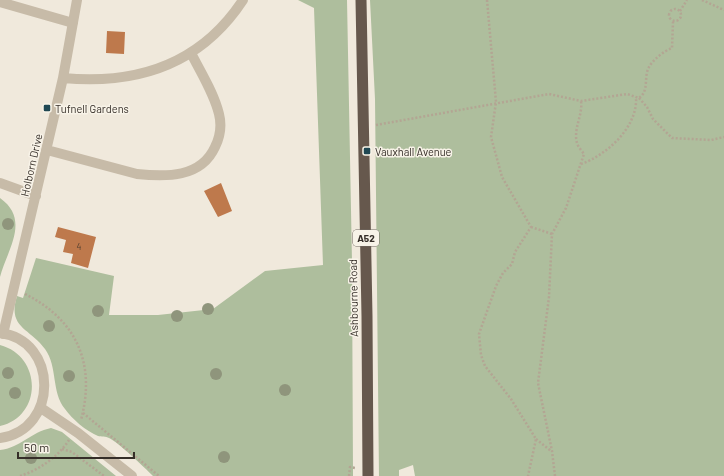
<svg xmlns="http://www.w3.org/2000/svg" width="724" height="476" viewBox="0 0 724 476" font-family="Barlow,sans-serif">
<rect width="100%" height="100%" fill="#f0e9dc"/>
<path fill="#aebe9d" d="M298,0H347L352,262L353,476H153C145,468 118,442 109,438C106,436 101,437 98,436C86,431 72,419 65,409C51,392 58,367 45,349C30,328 7,328 17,296L23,298L36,258L114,276L109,315H158L213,309L265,271L323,265L314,8Z
M370,0H724V476H415L413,465L399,470V476H379L375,99Z
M0,198C31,220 7,250 0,277Z
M0,345C42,356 43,416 0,426Z
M51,428L62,432L116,476H0V450C20,448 31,432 51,428Z"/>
<path fill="#be794c" d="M107,31L125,32L124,54L106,53Z
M221,183L232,211L218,217L204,191Z
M58,227L96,237L88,268L71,263L73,254L63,252L66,240L55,237Z"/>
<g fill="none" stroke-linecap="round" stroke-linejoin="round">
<path stroke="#b3a593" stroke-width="2.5" stroke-dasharray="2 2" stroke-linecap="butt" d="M487,0L496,102L491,137L502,177L531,227L515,252L512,264L503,273L496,286L479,334L481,355L485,366L511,399L536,439L528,476
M702,0L724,10
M669 15a6 6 0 1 1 12 0a6 6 0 1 1-12 0Z
M680,11L687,0
M639,98L647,107L653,119L672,138L711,140L724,137
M376,125L549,94L581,101L627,94L639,98C649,91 644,79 648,69C652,60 664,51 672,48L673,22
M581,164C607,155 638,127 636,97
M531,227L552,234
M25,294C77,320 96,364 81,420
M83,413L159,476
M536,439L551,451
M62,449L72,452L104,476
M20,476C39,470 58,457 69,440
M349,476L350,467L355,468
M555,476L552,451L538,383L549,297L552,234L566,208L584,154C582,151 578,147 577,143C573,129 583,115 581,101"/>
<path stroke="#c7bba8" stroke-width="10" d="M0,2L73,23
M63,78C137,85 201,64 243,0
M47,150L137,174C166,177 201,178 215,147C220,137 222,126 219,114C214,93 201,73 191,53
M0,183L36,196
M3,334L63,78L77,0"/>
<path stroke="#c7bba8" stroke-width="10" d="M0,333C59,340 59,430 0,438
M41,408L78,433L132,476"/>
<path stroke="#66584d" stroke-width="11" d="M361,0L367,316L368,476"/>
</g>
<g fill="#8f957c">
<circle cx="8" cy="224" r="6"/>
<circle cx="208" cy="309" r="6"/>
<circle cx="98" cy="311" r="6"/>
<circle cx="177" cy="316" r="6"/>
<circle cx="49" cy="326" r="6"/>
<circle cx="8" cy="373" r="6"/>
<circle cx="216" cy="374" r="6"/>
<circle cx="69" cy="376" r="6"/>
<circle cx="285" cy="390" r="6"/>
<circle cx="15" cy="393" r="6"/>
<circle cx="224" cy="457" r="6"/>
<circle cx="31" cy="458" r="6"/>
</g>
<g fill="#204853" stroke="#f8f3e8" stroke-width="1.5">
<rect x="43" y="104" width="8" height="8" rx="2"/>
<rect x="363" y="147" width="8" height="8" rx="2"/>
</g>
<g text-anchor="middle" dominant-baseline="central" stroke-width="3" stroke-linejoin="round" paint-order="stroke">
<g font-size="9" fill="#574131">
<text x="79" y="246">4</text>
</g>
<rect fill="#f8f3e8" stroke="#706962" stroke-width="1" x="353" y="230" width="26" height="16" rx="3"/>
<g font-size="10" font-weight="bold" fill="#352e28">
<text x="366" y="238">A52</text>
</g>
<g font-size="11" fill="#352e28" stroke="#f8f3e8" text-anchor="start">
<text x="55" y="108">Tufnell Gardens</text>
<text x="375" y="151">Vauxhall Avenue</text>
</g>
<g font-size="11" fill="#352e28" stroke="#f8f3e8">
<text transform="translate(31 165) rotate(-77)">Holborn Drive</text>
<text transform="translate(353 298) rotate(-91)">Ashbourne Road</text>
</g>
</g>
<path d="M18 452v6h116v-6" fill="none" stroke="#352e28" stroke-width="2"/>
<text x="24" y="452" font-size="12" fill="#352e28" stroke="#f8f3e8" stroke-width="3" paint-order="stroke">50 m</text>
</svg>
